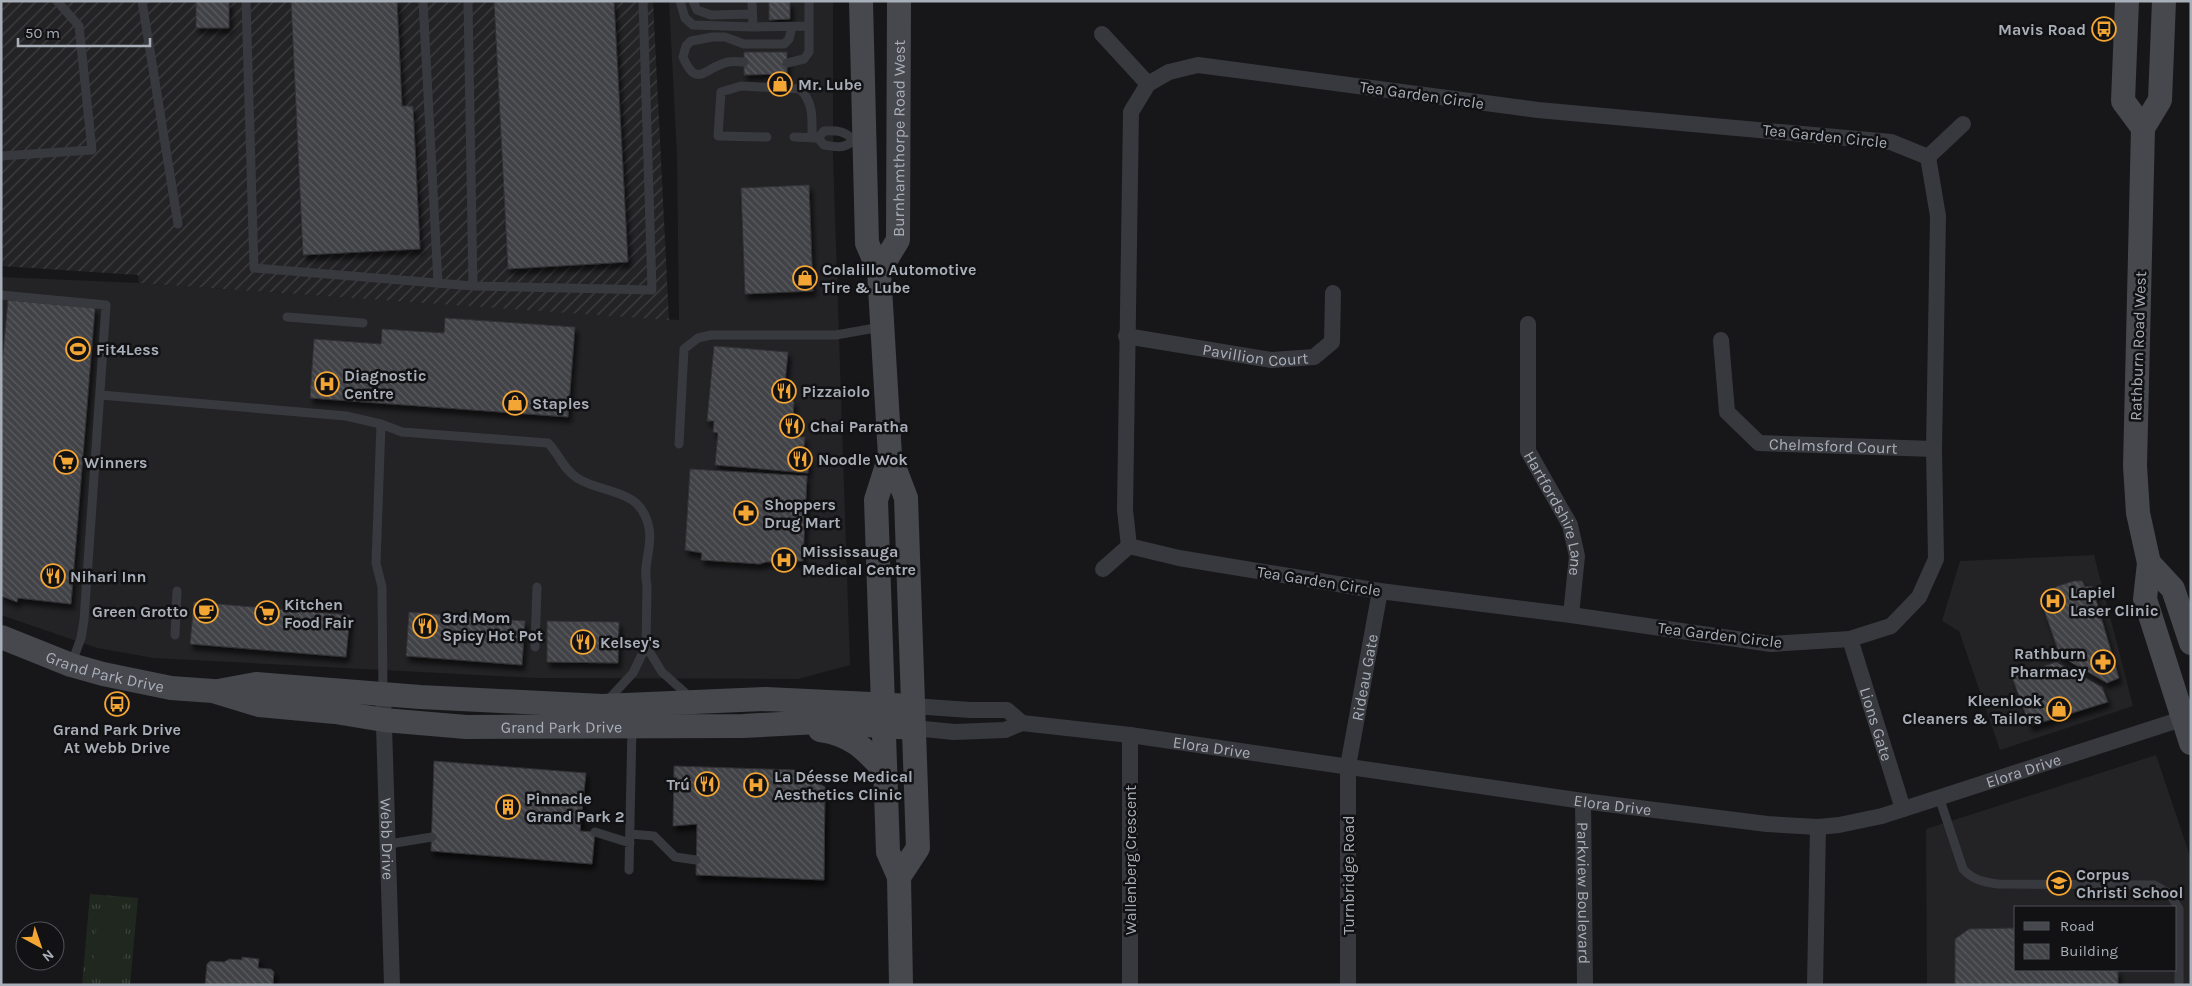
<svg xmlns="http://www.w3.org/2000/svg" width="2192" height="986" viewBox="0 0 2192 986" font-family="Karla,sans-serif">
<defs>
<pattern id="industrial-furrows" width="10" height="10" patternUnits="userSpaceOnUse" patternTransform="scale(1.25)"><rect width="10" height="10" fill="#232326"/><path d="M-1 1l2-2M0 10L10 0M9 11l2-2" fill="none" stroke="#404043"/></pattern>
<pattern id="grass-tufts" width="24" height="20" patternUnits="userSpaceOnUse" patternTransform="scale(1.25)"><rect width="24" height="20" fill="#1f271f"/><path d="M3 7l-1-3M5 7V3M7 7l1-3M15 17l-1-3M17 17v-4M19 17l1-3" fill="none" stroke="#3d443d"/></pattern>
<pattern id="building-back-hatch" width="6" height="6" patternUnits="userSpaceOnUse" patternTransform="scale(1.25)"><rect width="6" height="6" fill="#414246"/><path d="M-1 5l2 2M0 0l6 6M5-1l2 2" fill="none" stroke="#5a5b5f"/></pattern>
<filter id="shadow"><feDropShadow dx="3" dy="5.5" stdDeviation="2.5" flood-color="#0009"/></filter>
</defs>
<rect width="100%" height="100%" fill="#171719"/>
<path fill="#232326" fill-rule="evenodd" d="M669,1H833V157L850,665L798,679L536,678L154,658L97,648L1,615V277L139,283L679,320L677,155Z
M2094,555L2133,706L2000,750L1959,631L1942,621L1960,561Z
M2156,755L2191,859V985H1927L1926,829ZM2016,907H2176V970H2016Z"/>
<path fill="url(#industrial-furrows)" d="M1,1H653L669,320L139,283L138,275L1,266Z"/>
<path fill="url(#grass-tufts)" d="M90,894L138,898L130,985H82Z"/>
<path fill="#1f271f" d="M98,911L127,913L122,976L92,974Z"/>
<path fill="url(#building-back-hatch)" stroke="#313135" filter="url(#shadow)" d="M196,1H229V28H196Z
M291,1H397L402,106H413L420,249L303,255Z
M494,1H614L628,262L508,269Z
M769,1H790V19L769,20Z
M744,52H787V74L744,75Z
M809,185L813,291L745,294L741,188Z
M8,300L95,308L71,604L18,598L17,602L1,596V374Z
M445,318L575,327L568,417L310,398L314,339L381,344L382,329L444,333Z
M714,346L788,352L785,383L789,384L788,401H794L793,418H799L797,437H805L803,455L809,456L808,473L715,465L718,433L713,432L714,421H707Z
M690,469L807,476L803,561L766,562L760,564L701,560L702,553L685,550Z
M2074,581H2082L2085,587L2092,586L2119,678L2107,683L2060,656L2040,598L2052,594L2051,590L2058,586Z
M194,602L350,615L346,657L190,644Z
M409,612L525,621L522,665L406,656Z
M547,621L619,622L618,663L547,662Z
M2056,662L2102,687L2108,702L2030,726L2012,677Z
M434,761L586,773L580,831L595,832L592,864L431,851Z
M674,766L795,770L825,787L824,880L696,875L697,824L673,826Z
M2016,928V970H2118V985H1955V939L1969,929Z
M242,957L259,959L258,968L271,969L274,972L273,985H205L207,964L210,961L224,962L229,959L242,960Z"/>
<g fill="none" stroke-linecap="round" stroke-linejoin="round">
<path stroke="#38393e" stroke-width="9" d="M142,1L178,224
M246,1L254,268L473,286L652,290L643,1
M423,1L438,283
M468,1L473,286
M680,1L685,18L693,25L753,27
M693,1L697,10L711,15L752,14
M752,1L753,27L809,26V1
M744,62C739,62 733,61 728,62C705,67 697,90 683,57L686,46L691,41L713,37H725L744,44H784L789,39L792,27
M787,63L804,59L809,52V26
M767,137L718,136L721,92L741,86L800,89C814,103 812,119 812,138
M794,137L818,138L824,145C830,146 839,148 844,146C853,143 852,140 863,140
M818,138L824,131C838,130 844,131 854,140
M1,156L92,150L79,26L57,1
M1,295L106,305L84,620L81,638L71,665
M287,317L363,323
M101,395L346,416L381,424L402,432L548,443C559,454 563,469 577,478C604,495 641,487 649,528C653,546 642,566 647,585L646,646L633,673L607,701
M381,424L376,563L382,587L383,692
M679,444L684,349L698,338L711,335H836L881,327
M175,635L177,591
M646,646L662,672L691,698
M535,647L537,587
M1939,797L1963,869C1973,880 1983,882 1998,884L2154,885L2170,894L2179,909V985
M595,832L630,843
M630,834L654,836L675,857L696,860
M389,844L432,837
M629,870L632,726"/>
<g stroke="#38393e" stroke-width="16">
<path d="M1102,34L1148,84"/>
<path d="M1198,65L1538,110L1891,142L1928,157L1938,216L1934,449L1936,559L1919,597L1891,626L1850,639L1771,644L1571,615L1380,591L1179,558L1129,546L1125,510L1131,112L1148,84L1169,72Z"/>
<path d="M1928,157L1963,124"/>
<path id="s1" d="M1528,324V451L1570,525L1577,556L1571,615"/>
<path id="s2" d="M1126,336L1272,360L1314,357L1332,342L1333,293"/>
<path id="s3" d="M1721,340L1727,412L1759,443L1934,449"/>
<path d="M1103,569L1129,546"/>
<path id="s4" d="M1850,639L1903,809"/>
<path id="s5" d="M383,693L392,985"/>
<path d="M913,706L970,710H1007L1022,723"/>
<path id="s6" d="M914,728L954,732L1005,730L1022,723L1130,735L1583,801L1767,824L1818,827L1839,825L1882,816L2191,716"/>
<path id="s7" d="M1583,801L1585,985"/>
<path d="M1130,985V735"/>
<path id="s8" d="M1348,985V766L1380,591"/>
<path d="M1815,985L1818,827"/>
</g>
<g stroke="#46484e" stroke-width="24">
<path d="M861,1L867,243L879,271L890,456L906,498L918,848L899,877"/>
<path d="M2127,1L2123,101L2143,128"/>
<path d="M2164,1L2160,100L2143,128L2135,466L2138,513L2149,563L2145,599L2191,743"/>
<path id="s9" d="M879,271L898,240L899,1"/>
<path d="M890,456L876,500L888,852L899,877L901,985"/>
<path d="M2149,563L2173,589L2191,643"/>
<path id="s10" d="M1,637L71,665L103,674L171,688L213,691L259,705L335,712L384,720L466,727L743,726L818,722L914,728"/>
<path d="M218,691L256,684L420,697L602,706L766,699L913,706"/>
<path d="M820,730C851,734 865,749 885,771"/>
</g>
</g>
<defs>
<g id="bus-ring" transform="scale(1.25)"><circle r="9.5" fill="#121214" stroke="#f4a634" stroke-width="1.5"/><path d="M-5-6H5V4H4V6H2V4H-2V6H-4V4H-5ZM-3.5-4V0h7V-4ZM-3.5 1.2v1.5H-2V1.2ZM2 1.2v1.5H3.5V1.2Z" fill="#f4a634"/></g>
<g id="shop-ring" transform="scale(1.25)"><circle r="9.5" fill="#121214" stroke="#f4a634" stroke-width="1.5"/><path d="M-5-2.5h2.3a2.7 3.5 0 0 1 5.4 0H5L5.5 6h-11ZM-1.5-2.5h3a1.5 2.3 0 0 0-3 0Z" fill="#f4a634"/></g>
<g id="stadium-ring" transform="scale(1.25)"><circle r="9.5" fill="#121214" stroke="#f4a634" stroke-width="1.5"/><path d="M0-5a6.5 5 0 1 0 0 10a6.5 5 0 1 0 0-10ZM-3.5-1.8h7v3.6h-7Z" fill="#f4a634"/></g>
<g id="hospital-ring" transform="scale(1.25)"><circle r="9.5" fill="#121214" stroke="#f4a634" stroke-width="1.5"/><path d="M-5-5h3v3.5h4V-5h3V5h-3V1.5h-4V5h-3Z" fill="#f4a634"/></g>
<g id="restaurant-ring" transform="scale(1.25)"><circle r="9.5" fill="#121214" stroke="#f4a634" stroke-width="1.5"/><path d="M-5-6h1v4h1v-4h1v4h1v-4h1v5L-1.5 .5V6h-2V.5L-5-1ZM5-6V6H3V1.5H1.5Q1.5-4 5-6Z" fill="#f4a634"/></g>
<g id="supermarket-ring" transform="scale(1.25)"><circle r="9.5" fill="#121214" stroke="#f4a634" stroke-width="1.5"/><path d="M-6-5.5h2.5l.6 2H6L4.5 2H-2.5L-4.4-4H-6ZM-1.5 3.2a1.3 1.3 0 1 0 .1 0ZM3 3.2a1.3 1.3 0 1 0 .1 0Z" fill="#f4a634"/></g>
<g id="pharmacy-ring" transform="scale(1.25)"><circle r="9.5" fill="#121214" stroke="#f4a634" stroke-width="1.5"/><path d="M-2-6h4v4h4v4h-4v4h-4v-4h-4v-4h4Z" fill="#f4a634"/></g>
<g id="cafe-ring" transform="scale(1.25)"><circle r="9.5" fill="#121214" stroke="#f4a634" stroke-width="1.5"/><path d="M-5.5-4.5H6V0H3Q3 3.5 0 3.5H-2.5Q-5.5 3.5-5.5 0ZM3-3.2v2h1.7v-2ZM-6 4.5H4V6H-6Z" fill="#f4a634"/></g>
<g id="building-ring" transform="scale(1.25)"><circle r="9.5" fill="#121214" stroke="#f4a634" stroke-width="1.5"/><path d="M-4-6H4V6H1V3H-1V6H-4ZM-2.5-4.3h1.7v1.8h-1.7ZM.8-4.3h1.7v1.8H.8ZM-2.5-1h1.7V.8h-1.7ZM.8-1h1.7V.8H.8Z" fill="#f4a634"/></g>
<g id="school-ring" transform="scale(1.25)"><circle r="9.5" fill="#121214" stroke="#f4a634" stroke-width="1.5"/><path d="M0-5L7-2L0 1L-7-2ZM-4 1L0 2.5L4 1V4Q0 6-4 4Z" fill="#f4a634"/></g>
</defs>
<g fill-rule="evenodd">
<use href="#bus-ring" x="2104" y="29"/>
<use href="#shop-ring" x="780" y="84"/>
<use href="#shop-ring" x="805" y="278"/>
<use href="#stadium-ring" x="78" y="349"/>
<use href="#hospital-ring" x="327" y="384"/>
<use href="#restaurant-ring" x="784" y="391"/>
<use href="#shop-ring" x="515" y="403"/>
<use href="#restaurant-ring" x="792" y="426"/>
<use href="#restaurant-ring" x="800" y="459"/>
<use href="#supermarket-ring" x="66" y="462"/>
<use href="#pharmacy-ring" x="746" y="513"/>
<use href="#hospital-ring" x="784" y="560"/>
<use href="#restaurant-ring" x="53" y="576"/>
<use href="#hospital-ring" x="2053" y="601"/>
<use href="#cafe-ring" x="206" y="611"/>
<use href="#supermarket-ring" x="267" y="613"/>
<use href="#restaurant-ring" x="425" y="626"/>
<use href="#restaurant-ring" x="583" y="642"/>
<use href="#pharmacy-ring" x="2103" y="662"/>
<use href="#bus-ring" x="117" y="704"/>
<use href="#shop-ring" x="2059" y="709"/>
<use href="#restaurant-ring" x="707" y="784"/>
<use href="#hospital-ring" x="756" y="785"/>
<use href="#building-ring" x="508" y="807"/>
<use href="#school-ring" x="2059" y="883"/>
</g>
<g text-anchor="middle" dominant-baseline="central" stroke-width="5" stroke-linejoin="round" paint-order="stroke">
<g font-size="16" font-weight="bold" fill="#a9afb9" stroke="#121214" text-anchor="start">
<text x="2086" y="29" text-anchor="end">Mavis Road</text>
<text x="798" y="84">Mr. Lube</text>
<text x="822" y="269">Colalillo Automotive<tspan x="822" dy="18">Tire &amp; Lube</tspan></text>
<text x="96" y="349">Fit4Less</text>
<text x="344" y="375">Diagnostic<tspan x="344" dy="18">Centre</tspan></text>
<text x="802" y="391">Pizzaiolo</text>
<text x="532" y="403">Staples</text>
<text x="810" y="426">Chai Paratha</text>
<text x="818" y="459">Noodle Wok</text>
<text x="84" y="462">Winners</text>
<text x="764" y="504">Shoppers<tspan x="764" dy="18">Drug Mart</tspan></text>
<text x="802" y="551">Mississauga<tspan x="802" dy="18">Medical Centre</tspan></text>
<text x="70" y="576">Nihari Inn</text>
<text x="2070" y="592">Lapiel<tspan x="2070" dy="18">Laser Clinic</tspan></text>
<text x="284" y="604">Kitchen<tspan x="284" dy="18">Food Fair</tspan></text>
<text x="188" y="611" text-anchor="end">Green Grotto</text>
<text x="442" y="617">3rd Mom<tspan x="442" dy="18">Spicy Hot Pot</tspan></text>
<text x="600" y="642">Kelsey's</text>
<text x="2086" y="653" text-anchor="end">Rathburn<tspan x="2086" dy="18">Pharmacy</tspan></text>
<text x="2042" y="700" text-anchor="end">Kleenlook<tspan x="2042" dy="18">Cleaners &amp; Tailors</tspan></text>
<text x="117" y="729" text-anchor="middle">Grand Park Drive<tspan x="117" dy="18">At Webb Drive</tspan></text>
<text x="774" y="776">La Déesse Medical<tspan x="774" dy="18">Aesthetics Clinic</tspan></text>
<text x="690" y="784" text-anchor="end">Trú</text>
<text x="526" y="798">Pinnacle<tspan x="526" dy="18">Grand Park 2</tspan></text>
<text x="2076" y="874">Corpus<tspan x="2076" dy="18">Christi School</tspan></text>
</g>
<g font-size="16" fill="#a9afb9" stroke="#121214">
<text transform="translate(1422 95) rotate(8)">Tea Garden Circle</text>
<text transform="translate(1825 136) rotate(6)">Tea Garden Circle</text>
<text stroke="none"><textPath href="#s9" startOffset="138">Burnhamthorpe Road West</textPath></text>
<text transform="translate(2138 346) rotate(-88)">Rathburn Road West</text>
<text stroke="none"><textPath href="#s2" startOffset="131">Pavillion Court</textPath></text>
<text stroke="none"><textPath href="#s3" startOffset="191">Chelmsford Court</textPath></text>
<text stroke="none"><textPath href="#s1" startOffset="196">Hartfordshire Lane</textPath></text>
<text transform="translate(1319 581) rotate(9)">Tea Garden Circle</text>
<text transform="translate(1720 635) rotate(7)">Tea Garden Circle</text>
<text stroke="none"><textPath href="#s10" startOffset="110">Grand Park Drive</textPath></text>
<text stroke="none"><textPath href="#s8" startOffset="309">Rideau Gate</textPath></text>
<text stroke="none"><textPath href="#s4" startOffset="89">Lions Gate</textPath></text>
<text stroke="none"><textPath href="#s10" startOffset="572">Grand Park Drive</textPath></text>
<text stroke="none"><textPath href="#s6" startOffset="301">Elora Drive</textPath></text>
<text stroke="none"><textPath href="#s6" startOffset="1126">Elora Drive</textPath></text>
<text stroke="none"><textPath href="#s6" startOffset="706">Elora Drive</textPath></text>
<text stroke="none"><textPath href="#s5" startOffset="146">Webb Drive</textPath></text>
<text transform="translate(1130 860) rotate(-90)">Wallenberg Crescent</text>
<text transform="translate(1348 875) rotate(-90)">Turnbridge Road</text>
<text stroke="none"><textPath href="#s7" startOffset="92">Parkview Boulevard</textPath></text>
</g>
</g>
<rect width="2192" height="986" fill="none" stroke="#a9afb9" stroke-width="5"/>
<rect x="2014" y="906" width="162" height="65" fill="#121214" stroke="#4e5156"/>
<rect x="2024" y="922" width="25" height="8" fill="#46484e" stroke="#4e5156"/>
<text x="2060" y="931" font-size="15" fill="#a9afb9">Road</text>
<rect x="2024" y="944" width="25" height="15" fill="url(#building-back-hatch)" stroke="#4e5156"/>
<text x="2060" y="956" font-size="15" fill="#a9afb9">Building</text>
<g transform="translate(40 946) rotate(140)"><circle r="24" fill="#121214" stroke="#4e5156"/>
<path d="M0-4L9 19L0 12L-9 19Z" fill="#f4a634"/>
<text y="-8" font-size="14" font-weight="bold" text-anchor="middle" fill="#a9afb9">N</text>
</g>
<path d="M18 38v8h132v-8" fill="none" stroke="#a9afb9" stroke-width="2.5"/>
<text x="25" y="38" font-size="15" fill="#a9afb9" stroke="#121214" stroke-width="4" paint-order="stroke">50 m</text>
</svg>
